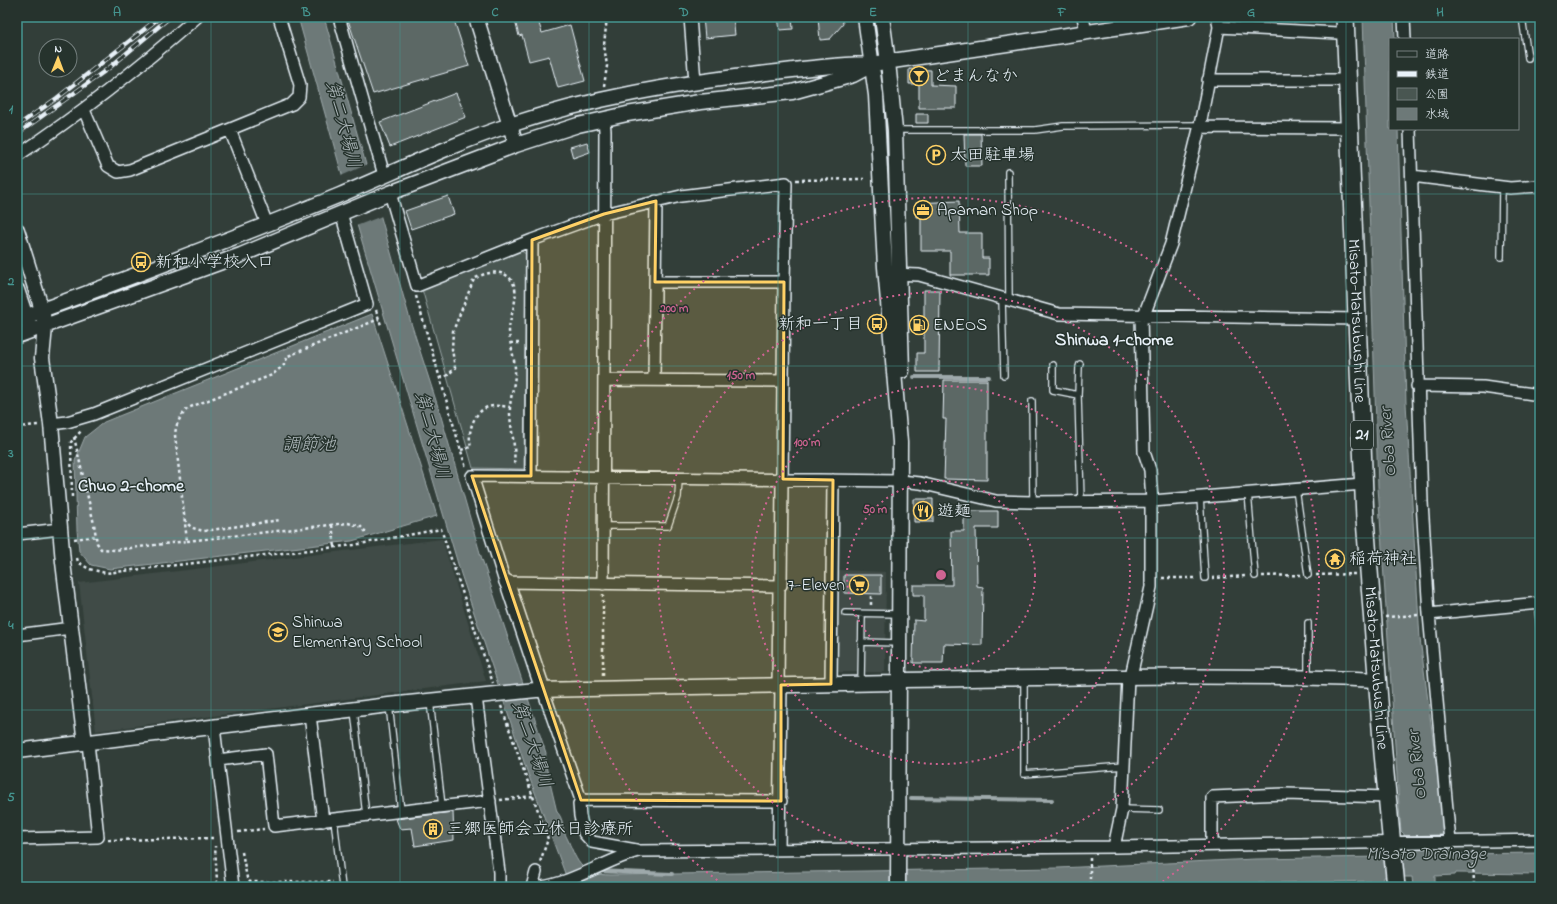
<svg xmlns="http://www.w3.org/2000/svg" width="1557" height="904" viewBox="0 0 1557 904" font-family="'Indie Flower','Klee One',sans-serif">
<rect width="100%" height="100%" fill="#323e39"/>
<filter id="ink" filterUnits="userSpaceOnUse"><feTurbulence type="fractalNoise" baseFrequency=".025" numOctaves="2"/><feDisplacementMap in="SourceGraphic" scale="8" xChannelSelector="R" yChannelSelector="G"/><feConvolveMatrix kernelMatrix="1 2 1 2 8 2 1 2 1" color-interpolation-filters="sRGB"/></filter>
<g filter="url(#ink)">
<path fill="#3f4b46" d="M442,539L486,681L96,731L79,583Z
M837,570L886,572L885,672H836Z"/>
<path fill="#495651" stroke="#98a4a4" d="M520,250L526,254L524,469L473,468L422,289Z"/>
<path fill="#6d7978" stroke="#9ea9ab" d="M298,17H324L411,323L440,413L480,553L546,753L545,762L557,812C562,817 563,824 564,832C565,835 567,837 568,840C578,864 582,875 611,875L1058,868L1255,859L1382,857L1402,854L1405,852L1404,834L1401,831L1399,806L1378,487L1363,17H1394L1395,39H1390V129H1398L1406,403L1420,639L1447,847L1454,854L1540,853V874L1456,873L1455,875L1435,876V883L1438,887H1411L1413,886L1412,877H1384L1383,881L1097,886L953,887L889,884L825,887H578L566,876L527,771L461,574L339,164Z
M372,314L437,516L352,541L110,569L91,565L79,551L77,530L75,461L85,437L104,422Z"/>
<path fill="#323e39" d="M368,164L382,216L356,226L341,176Z"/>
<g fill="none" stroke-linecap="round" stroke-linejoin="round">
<path stroke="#9ea9ab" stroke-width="4" d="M914,377H989
M911,798L1052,800
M597,871L672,874"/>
</g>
<path fill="#5c6865" stroke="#e8f1f8" d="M347,17H453L469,66L373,94Z
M514,17H537L542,33L570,25L585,81L558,88L549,56L529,61L522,35L519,36Z
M703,17H733L735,35L705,38Z
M778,17H792L793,29L780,30Z
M818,17H842L843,24L830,39L820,40Z
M909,69L931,70V85L956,86V108H919V84H909Z
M456,93L466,117L390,147L380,122Z
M916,114H928V123H916Z
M964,134H981L982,166H965Z
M587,142L590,152L573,158L570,147Z
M448,196L454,214L411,229L405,211Z
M959,201L960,233H982V258H989V275H950V251H921V217H916V203Z
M924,290H940L939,372H917V353H924Z
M944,380H987V480L944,479L946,419H943Z
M914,499H933V522H914Z
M964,511H998V528H976L977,586L983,587L982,645L944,644L943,663H913L914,620L924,621V595H913V585H952L951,531H964Z
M844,575H881V594L844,593Z
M453,812L454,840L415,846L412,828L400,829L396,819Z"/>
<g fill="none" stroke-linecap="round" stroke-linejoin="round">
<g stroke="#e8f1f8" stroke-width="8">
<path id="service" d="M1522,17L1528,58
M895,130H1035L1063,126L1200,125
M1008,172L1009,300
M1501,257L1502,188
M1002,299L1004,375
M1053,365V390L1078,395L1081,502
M1078,395L1079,367L1080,364
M1032,401L1033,502
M1296,489L1308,575
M1248,493L1255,576
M1200,497L1205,578
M603,526H668L678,497L679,478
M1537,603L1540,628
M845,613L899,614
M861,642L899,643
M1308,677V623
M1024,679V774L1124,766
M861,683L862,614
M430,701L442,806
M389,705L401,811
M354,710L366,815
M1122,809L1159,810
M334,819L342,887"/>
</g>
<g stroke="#e8f1f8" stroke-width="14">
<path id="minor" d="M339,17L384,175
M690,17L695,82
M1083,17L1086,32
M1404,17L1405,39
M1219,27L1338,33
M1208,80H1348
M84,110L108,166L118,172L130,170L292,104L299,97L300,85L279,17
M1199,127L1351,128
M1410,129L1422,502L1429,614L1450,842
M230,130L267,224
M17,156C80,114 140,67 197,17
M1412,176L1510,188L1540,186
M390,193L417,286L532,240L604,214L681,196L786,183L784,282H655
M892,274L919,275L1059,314L1357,319
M1141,315L1144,452L1150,470L1152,501
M1144,315L1171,244L1200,125L1219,27L1217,17
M604,380L783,381
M654,380L656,201
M1417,386L1483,387L1533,394L1540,393
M51,424L67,422L94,414L367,304L341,213
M531,476L532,240
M17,534L60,529
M603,584L605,131L604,119
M779,586L781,585L784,282
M1429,614L1540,603
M17,635L71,628
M1131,676L1151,587V501
M831,684L833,480
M778,685L779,586L505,582L472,476L900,481L920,483L996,501L1033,502L1152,501L1363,484
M543,690L581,800L579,804L580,816L584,833L592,842L636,850
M476,697L499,872V887
M310,715L323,821
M214,727L233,887
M218,760L266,754L274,826L490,801
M581,800L781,801
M17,839L98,837L88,743
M1212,844V797L1285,794L1388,797
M1114,847L1122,809L1128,677
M779,849L781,685
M532,887L536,872
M541,887C572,883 607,860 638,851L1114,847L1540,840"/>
</g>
<g stroke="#e8f1f8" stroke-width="17">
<path id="tertiary" d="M476,17L516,145
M865,17L876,95L885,267L900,442L898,887
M882,17L888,62L895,130L902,371
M17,230L42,310L45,327L42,358L51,424L63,562L85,743
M17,290L29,326
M17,321L42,310C142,273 242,235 340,195C397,171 452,144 510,125C591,98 675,84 759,74C796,70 834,64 872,64L1189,17
M17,336L241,255L390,193L516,145L578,125L627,114L700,102L792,92L853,75L872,65
M507,582L543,690
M17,751L389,705L536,690L894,683L904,680C1062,678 1219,673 1377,680"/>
</g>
<g stroke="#e8f1f8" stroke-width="20">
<g id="primary">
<path id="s1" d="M1345,17L1365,519L1383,753L1396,887"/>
</g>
</g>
<path stroke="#e8f1f8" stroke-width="2.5" stroke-dasharray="3 3" stroke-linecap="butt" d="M604,86L607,66L604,45L607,17
M796,180L864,179
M416,296L466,468
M376,310L381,325
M510,343H522
M440,378L448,375L455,368L452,349L453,331L474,279C485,272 504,268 512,281C521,295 510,314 509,329C509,342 514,355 515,368C516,383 509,398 510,414C511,432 516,446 514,465
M17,427L38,425
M74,437L94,524L97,543L101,549L115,550L187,541L175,435C176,423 180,417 188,408L272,375L284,365L288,356L379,319
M461,450L471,447C467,433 473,412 488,407C494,405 503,406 510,407
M72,497L71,442L82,430
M185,519C189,528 195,529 204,531L280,520
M332,525L335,547
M74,539L96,536
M187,541L348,523L360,526L367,533
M77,558L78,562L89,569L106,573L354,545L441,529L493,683
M1316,575L1355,574
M1262,576L1301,575
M1162,578H1197
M1212,578L1247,576
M603,594V677
M871,605V594
M1385,617L1418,615
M501,706L548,839L540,862
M500,800L533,796
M238,832L264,829
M108,840L215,838
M242,852L247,878L250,882H333
M1473,852L1474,887
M1090,858V887
M139,887L215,885L217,881L215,846"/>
<use href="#service" stroke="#26332d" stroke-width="5.5"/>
<use href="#minor" stroke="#26332d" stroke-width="11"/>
<use href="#tertiary" stroke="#26332d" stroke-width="14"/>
<use href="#primary" stroke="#26332d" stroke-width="17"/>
<g stroke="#e8f1f8" stroke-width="4.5">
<path id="rail" d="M17,126L57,98L160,17
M17,134L109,68L170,17"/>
</g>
<use href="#rail" stroke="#26332d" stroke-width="3" stroke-dasharray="9" stroke-linecap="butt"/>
</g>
</g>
<path fill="#ffd166" fill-opacity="0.2" stroke="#ffd166" stroke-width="3" stroke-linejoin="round" d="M656,201L655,282H784L783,479L833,480L831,684L781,685V801L581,800L472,476H531L532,240L604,214Z"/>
<path fill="none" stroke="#459590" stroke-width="1" stroke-opacity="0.55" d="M211,17V887M400,17V887M589,17V887M778,17V887M968,17V887M1157,17V887M1346,17V887M17,194H1540M17,366H1540M17,538H1540M17,710H1540"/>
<g fill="none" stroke="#cf6492" stroke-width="2" stroke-dasharray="2 4">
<circle cx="941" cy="575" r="94"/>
<circle cx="941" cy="575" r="189"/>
<circle cx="941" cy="575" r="283"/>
<path d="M727 887A378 378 0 1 1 1155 887"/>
</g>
<defs>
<g id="bar-ring" transform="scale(1)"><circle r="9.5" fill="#26332d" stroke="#ffd166" stroke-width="1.5"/><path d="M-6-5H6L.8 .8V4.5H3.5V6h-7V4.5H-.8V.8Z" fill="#ffd166"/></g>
<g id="parking-ring" transform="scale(1)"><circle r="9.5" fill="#26332d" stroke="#ffd166" stroke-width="1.5"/><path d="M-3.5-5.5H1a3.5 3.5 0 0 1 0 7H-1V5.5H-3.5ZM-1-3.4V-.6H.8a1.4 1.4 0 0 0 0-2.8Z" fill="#ffd166"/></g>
<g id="office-ring" transform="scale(1)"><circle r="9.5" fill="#26332d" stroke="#ffd166" stroke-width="1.5"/><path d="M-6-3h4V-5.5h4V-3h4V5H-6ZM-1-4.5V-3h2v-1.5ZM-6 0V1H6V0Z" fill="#ffd166"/></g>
<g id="bus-ring" transform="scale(1)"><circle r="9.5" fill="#26332d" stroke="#ffd166" stroke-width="1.5"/><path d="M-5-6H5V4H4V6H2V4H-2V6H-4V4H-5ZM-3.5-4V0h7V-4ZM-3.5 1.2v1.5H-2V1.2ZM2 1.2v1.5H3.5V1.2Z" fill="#ffd166"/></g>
<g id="fuel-ring" transform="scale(1)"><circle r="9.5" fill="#26332d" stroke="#ffd166" stroke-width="1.5"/><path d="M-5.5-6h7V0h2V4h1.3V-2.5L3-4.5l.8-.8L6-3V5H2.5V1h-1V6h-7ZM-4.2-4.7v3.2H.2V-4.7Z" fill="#ffd166"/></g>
<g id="restaurant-ring" transform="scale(1)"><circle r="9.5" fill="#26332d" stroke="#ffd166" stroke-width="1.5"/><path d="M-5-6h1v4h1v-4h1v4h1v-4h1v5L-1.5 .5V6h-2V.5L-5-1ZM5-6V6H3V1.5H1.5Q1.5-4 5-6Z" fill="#ffd166"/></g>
<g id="temple-ring" transform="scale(1)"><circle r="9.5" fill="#26332d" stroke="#ffd166" stroke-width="1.5"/><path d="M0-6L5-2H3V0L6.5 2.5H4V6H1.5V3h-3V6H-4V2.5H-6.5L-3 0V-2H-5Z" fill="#ffd166"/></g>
<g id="supermarket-ring" transform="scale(1)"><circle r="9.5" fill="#26332d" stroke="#ffd166" stroke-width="1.5"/><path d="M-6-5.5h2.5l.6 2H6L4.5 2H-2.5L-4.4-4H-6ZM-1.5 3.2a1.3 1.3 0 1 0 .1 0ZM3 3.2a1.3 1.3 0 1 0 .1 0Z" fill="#ffd166"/></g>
<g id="school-ring" transform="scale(1)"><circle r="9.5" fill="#26332d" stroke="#ffd166" stroke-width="1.5"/><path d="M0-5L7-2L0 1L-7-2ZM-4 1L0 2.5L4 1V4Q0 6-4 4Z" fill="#ffd166"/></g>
<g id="building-ring" transform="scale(1)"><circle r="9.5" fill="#26332d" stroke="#ffd166" stroke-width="1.5"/><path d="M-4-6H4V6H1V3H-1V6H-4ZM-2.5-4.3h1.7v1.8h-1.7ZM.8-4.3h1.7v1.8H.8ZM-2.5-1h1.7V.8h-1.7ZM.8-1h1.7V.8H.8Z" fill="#ffd166"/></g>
</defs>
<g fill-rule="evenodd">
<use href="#bar-ring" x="919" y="76"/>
<use href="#parking-ring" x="936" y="155"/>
<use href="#office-ring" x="923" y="210"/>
<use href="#bus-ring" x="141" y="262"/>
<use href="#bus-ring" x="877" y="324"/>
<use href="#fuel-ring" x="919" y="325"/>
<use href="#restaurant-ring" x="923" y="511"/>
<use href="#temple-ring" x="1335" y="559"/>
<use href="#supermarket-ring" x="859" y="585"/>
<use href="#school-ring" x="278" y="632"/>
<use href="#building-ring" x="433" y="829"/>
</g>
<g text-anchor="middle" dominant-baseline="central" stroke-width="3" stroke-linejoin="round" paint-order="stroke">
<rect fill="#26332d" stroke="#aeb8bb" stroke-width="1" x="1351" y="421" width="22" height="28" rx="3"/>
<g font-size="16" font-weight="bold" fill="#e8f1f8">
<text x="1362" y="435">21</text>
</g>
<g font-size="17" fill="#e8f1f8" stroke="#26332d" text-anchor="start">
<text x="933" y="76">どまんなか</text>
<text x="950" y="155">太田駐車場</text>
<text x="937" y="210">Apaman Shop</text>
<text x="155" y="262">新和小学校入口</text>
<text x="863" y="324" text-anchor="end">新和一丁目</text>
<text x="933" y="325">ENEOS</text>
<text x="937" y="511">遊麺</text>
<text x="1349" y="559">稲荷神社</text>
<text x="845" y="585" text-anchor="end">7-Eleven</text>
<text x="292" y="622">Shinwa<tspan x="292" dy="20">Elementary School</tspan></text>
<text x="447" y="829">三郷医師会立休日診療所</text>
</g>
<g font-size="17" fill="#e8f1f8" stroke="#26332d">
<text stroke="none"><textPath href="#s1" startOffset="304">Misato-Matsubushi Line</textPath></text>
<text stroke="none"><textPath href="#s1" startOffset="652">Misato-Matsubushi Line</textPath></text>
</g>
<g font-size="18" font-style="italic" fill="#b1bbbe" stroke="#26332d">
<text transform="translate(342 125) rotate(75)">第二大場川</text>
<text transform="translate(431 436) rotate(75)">第二大場川</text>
<text transform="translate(1389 442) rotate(-94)">Oba River</text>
<text x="309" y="446">調節池</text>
<text transform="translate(531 745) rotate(71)">第二大場川</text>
<text transform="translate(1418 765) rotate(-96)">Oba River</text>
<text x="1426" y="855">Misato Drainage</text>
</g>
<g font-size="18" font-weight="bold" fill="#e8f1f8" stroke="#26332d">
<text x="1114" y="341">Shinwa 1-chome</text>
<text x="131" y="487">Chuo 2-chome</text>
</g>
</g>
<circle cx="941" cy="575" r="6" fill="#cf6492" stroke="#26332d" stroke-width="2"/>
<g font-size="12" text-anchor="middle" font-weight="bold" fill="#cf6492" stroke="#26332d" stroke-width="3" stroke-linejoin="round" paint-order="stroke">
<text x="674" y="312">200 m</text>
<text x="741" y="379">150 m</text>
<text x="807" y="446">100 m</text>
<text x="875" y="513">50 m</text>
</g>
<rect width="1557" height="904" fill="none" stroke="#26332d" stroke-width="44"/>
<rect x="1389" y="38" width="130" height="92" fill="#26332d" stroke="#747f7e"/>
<rect x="1397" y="51" width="20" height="6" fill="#26332d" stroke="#747f7e"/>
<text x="1425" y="58" font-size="12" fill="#e8f1f8">道路</text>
<rect x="1397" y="71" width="20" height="6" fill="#e8f1f8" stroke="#747f7e"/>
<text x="1425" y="78" font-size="12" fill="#e8f1f8">鉄道</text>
<rect x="1397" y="88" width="20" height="12" fill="#495651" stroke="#747f7e"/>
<text x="1425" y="98" font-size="12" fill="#e8f1f8">公園</text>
<rect x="1397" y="108" width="20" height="12" fill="#6d7978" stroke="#747f7e"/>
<text x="1425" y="118" font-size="12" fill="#e8f1f8">水域</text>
<g transform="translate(58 58) rotate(1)"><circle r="19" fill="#26332d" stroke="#747f7e"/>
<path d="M0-3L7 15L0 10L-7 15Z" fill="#ffd166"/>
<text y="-6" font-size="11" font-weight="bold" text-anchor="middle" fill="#e8f1f8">N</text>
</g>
<rect x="22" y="22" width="1513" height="860" fill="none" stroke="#459590" stroke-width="1.5"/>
<g font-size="13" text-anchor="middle" font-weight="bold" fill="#459590">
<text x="117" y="16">A</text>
<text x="306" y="16">B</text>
<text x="495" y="16">C</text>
<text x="684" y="16">D</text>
<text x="873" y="16">E</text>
<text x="1062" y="16">F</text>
<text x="1251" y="16">G</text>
<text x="1440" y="16">H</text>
<text x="11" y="113">1</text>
<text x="11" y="285">2</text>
<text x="11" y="457">3</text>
<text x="11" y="629">4</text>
<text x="11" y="801">5</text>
</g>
</svg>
